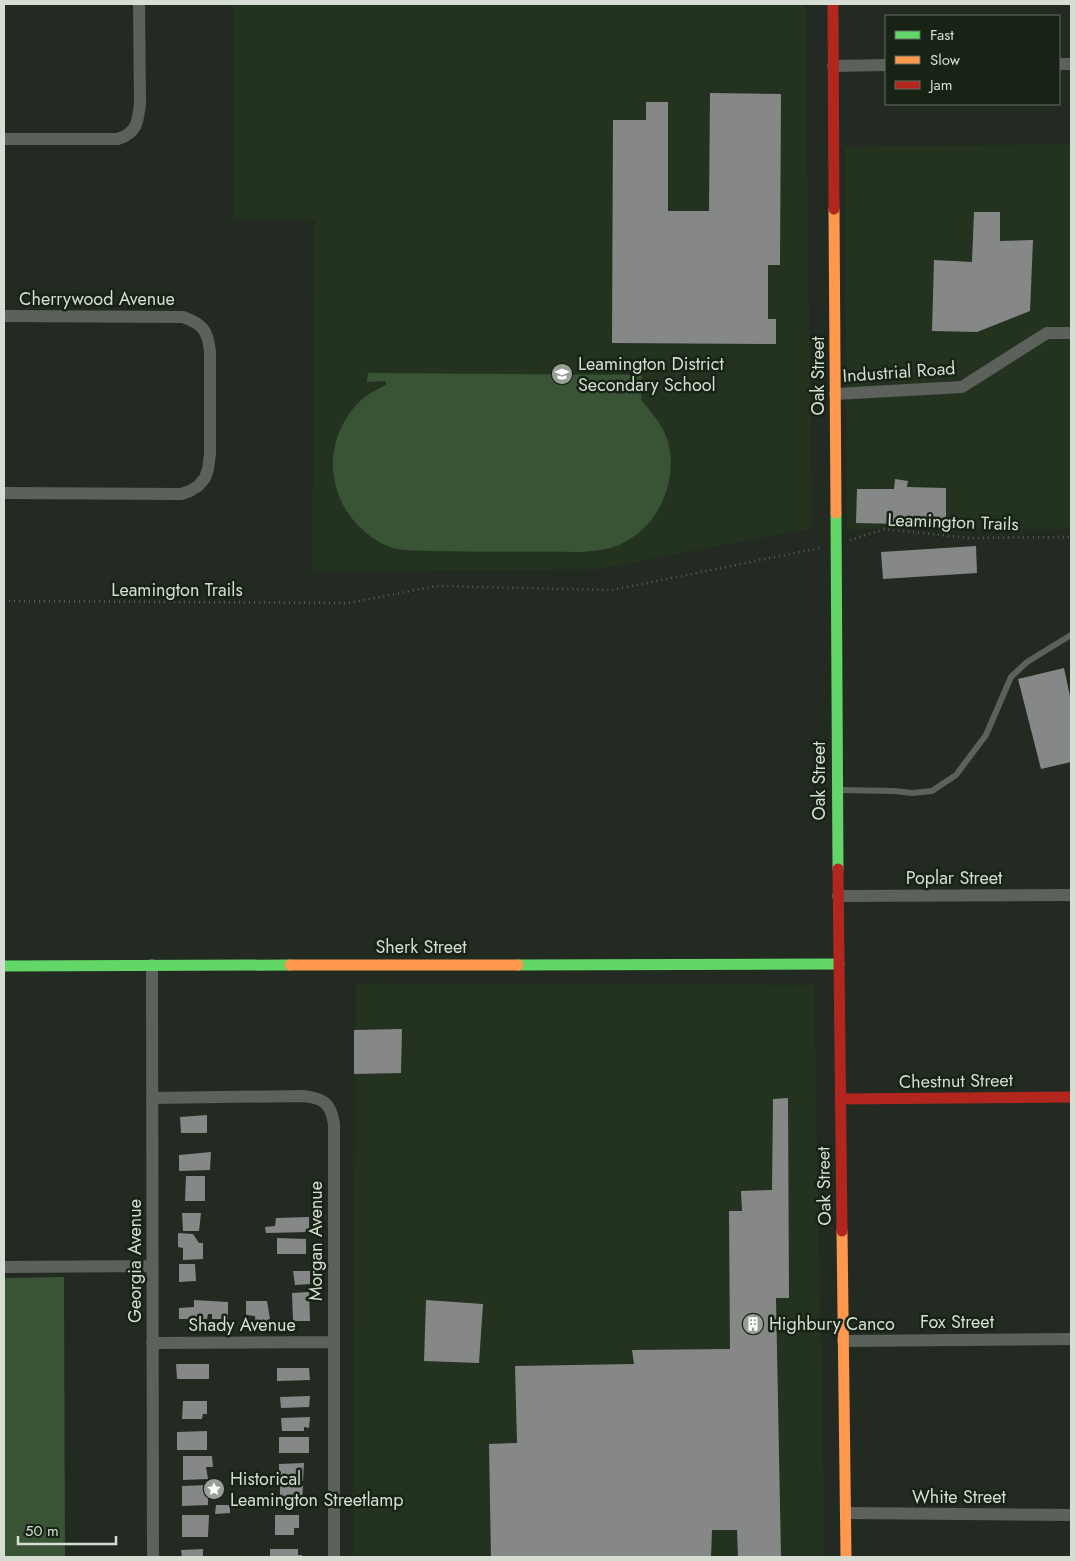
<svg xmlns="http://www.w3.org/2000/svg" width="1075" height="1561" viewBox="0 0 1075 1561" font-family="Jost,sans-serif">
<rect width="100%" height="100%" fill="#232a22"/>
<path fill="#233320" d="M233,4H805L812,528L600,569L312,572L315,221L233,219Z
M1071,144V529H847L845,147Z
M356,983L814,985L825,1557H353Z"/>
<path fill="#395435" d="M368,373L642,375L641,400C652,413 663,425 668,442C680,488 651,542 601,550C595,551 588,551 582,552C532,551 483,552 433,551C418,550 399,552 385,545C352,529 331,495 333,459C335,434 348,408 369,394C374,391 380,388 386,385V381L367,382Z
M64,1277L65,1557H4V1278Z"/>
<path fill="#868888" d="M710,93L781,94L780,265H768V319H776V344L612,343L613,120H646V102H668V211H709Z
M974,212H1000V241L1033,240L1030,311L977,332L932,331L934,260L972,262Z
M895,479L908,481L907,487L946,488V525L856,523L857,489H894Z
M976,546L977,573L883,579L881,552Z
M1064,668L1071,701V762L1041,769L1018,679Z
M402,1029L401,1073L354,1074V1030Z
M788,1098L789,1298H776L781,1557H738L737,1530H712L711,1557H491L489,1444L517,1443L515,1366L634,1364L632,1350L730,1349L729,1211H742L741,1191L772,1190L773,1099Z
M207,1115V1133H181L180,1117Z
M211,1152L210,1170L179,1171V1155Z
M186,1176H205V1201H185Z
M182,1213H201L199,1231H183Z
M309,1217V1232L266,1233L265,1227L275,1226L276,1218Z
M178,1233L193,1234L199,1243H203V1259L183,1260V1248L178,1247Z
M277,1238L306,1239V1254H277Z
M179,1264H195L196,1281L179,1282Z
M293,1271H310V1284L295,1285Z
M309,1292L310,1321H293L292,1293Z
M194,1300L228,1302V1319H212V1314H208L207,1319H179V1308L194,1307Z
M426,1300L483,1304L479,1363L424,1361Z
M246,1301H267L270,1319L267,1320L266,1325H256L255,1316L246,1315Z
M176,1364H209V1379H177Z
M277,1368H309L310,1380L277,1381Z
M310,1396L309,1407L281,1408L280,1397Z
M183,1401H207V1414H203L202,1419H182Z
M310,1417L309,1428L304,1427V1431H282L281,1418Z
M207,1431V1450H177V1432Z
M279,1437H309V1453H279Z
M183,1456H212L213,1467H206L208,1479L183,1480Z
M304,1463L303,1481L279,1480V1464Z
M208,1485V1505L182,1506V1486Z
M280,1486H303L302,1503H280Z
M216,1505H230V1513L215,1514Z
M182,1515H209L208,1537H182Z
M275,1515H299V1528H294V1535H275Z
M203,1549V1557H182L181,1550Z
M270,1549H298V1555H302V1557H270Z"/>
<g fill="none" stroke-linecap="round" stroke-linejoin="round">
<path stroke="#5a6059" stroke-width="2.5" stroke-dasharray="1 4" stroke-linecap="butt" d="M850,540L885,529L968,538L1071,537
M4,601L349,603L436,586L612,590L820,548"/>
<path stroke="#5c625b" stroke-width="6" d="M838,790L895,791L912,793L932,791L956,775L986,735L1011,677L1027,662L1071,635"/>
<path stroke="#5c625b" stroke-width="12" d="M1059,64H1071
M833,66L886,65
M4,139H118C137,133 138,122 140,103L139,4
M4,316L183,317C203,324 208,331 210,352V454L208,469L205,478L198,486L190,491L181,494L4,493
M835,394L962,387L1047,333H1071
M838,896L1071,895
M152,965L153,1557
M152,1098L303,1096C323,1098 331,1103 334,1124V1557
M4,1267L152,1266
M843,1341L1071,1339
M152,1343L333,1342
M846,1513L1071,1515"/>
<path stroke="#63d668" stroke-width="11" d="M836,513L838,869
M518,965L839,964
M4,966L290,965"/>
<path stroke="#ff974d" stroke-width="11" d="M834,209L836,513
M290,965H518
M842,1231L846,1557"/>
<path stroke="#b3261e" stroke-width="11" d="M833,4L834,209
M838,869L842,1231
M840,1099L1071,1097"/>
</g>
<defs>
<g id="school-disc" transform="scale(1.125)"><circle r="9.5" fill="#979f96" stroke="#172315"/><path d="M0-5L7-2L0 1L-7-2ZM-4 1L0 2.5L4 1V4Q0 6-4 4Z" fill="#fff"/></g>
<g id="building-disc" transform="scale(1.125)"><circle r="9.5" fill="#979f96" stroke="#172315"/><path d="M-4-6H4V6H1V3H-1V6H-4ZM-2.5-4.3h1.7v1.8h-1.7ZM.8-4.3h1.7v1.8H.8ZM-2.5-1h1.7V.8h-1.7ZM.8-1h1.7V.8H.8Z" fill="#fff"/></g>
<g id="sight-disc" transform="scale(1.125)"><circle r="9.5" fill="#979f96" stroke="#172315"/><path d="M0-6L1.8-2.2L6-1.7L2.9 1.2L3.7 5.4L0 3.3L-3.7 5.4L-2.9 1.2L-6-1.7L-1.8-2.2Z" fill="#fff"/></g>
</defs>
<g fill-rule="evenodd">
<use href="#school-disc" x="562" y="374"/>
<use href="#building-disc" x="753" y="1324"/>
<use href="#sight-disc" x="214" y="1489"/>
</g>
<g text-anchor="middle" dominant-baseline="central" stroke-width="5" stroke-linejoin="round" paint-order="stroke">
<g font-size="18" fill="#d6ded4" stroke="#172315">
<text x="97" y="299">Cherrywood Avenue</text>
<text transform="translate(899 372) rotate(-4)">Industrial Road</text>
<text transform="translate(818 376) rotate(-90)">Oak Street</text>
<text transform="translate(953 522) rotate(2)">Leamington Trails</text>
<text x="177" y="590">Leamington Trails</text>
<text transform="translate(819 781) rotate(-90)">Oak Street</text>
<text x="954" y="878">Poplar Street</text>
<text x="421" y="947">Sherk Street</text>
<text transform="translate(956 1081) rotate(-1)">Chestnut Street</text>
<text transform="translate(824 1186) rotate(-91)">Oak Street</text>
<text transform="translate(316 1241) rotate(-90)">Morgan Avenue</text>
<text transform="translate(135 1261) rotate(-90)">Georgia Avenue</text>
<text x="957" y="1322">Fox Street</text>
<text x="242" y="1325">Shady Avenue</text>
<text x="959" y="1497">White Street</text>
</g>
<g font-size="18" fill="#d6ded4" stroke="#172315" text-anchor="start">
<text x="578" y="364">Leamington District<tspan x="578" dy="21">Secondary School</tspan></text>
<text x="769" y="1324">Highbury Canco</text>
<text x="230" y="1479">Historical<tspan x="230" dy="21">Leamington Streetlamp</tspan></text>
</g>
</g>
<rect width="1075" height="1561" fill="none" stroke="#d6ded4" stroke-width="10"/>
<rect x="885" y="15" width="175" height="90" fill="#172315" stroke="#636e61"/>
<rect x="895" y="31" width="25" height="8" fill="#63d668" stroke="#636e61"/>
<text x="930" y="40" font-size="15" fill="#d6ded4">Fast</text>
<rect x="895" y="56" width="25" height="8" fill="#ff974d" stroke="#636e61"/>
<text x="930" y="65" font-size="15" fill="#d6ded4">Slow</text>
<rect x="895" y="81" width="25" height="8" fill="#b3261e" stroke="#636e61"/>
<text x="930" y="90" font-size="15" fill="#d6ded4">Jam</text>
<path d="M18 1536v8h98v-8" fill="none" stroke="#d6ded4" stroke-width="2.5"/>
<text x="25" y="1536" font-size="15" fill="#d6ded4" stroke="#172315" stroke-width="4" paint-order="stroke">50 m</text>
</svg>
